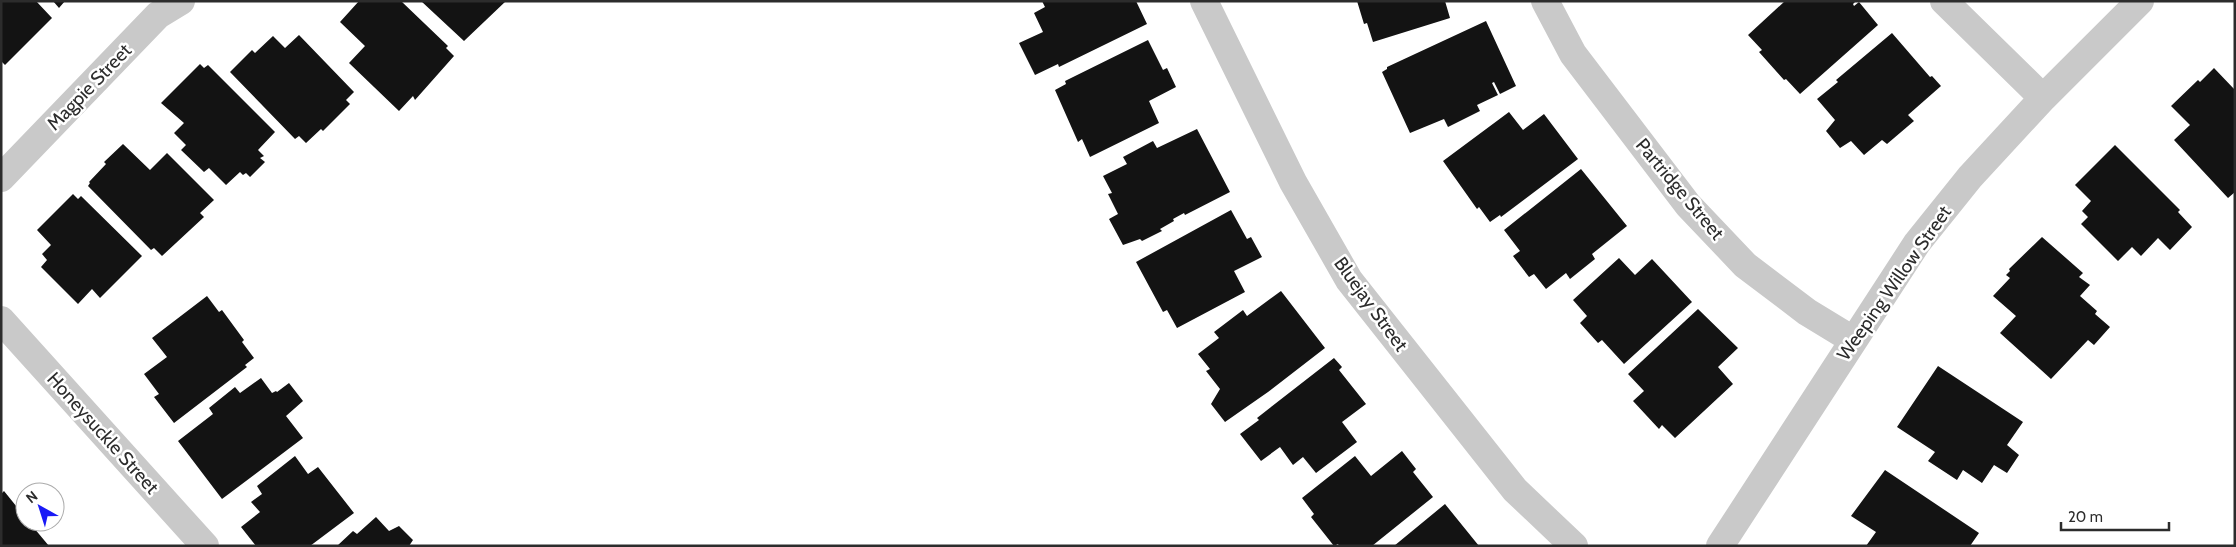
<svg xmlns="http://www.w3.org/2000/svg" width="2236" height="547" viewBox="0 0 2236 547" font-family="Cabin,sans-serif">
<rect width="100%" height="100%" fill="#fff"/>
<path fill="#131313" d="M1,1H36L52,18L5,65L1,61Z
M53,1H65L59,8Z
M359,1H401L448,46L446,48L454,56L415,100L413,96L399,111L349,63L365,46L340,22Z
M421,1H506L464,41Z
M1042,1H1136L1147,24L1059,67L1058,64L1035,75L1019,43L1043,32L1034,13L1045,7Z
M1357,1H1445L1450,18L1373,42L1367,23L1364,24Z
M1785,1H1856L1853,4L1854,6L1859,2L1878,25L1800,94L1786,79L1784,80L1759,52L1762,50L1748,35Z
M1486,21L1516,86L1500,94L1494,82L1492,83L1498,95L1477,105L1480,111L1448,127L1444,119L1410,133L1382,72L1387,69V67Z
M1892,33L1930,77L1932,76L1941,86L1908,115L1914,121L1887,144L1882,140L1864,155L1851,141L1840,148L1826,131L1835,120L1817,99L1838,82L1836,80Z
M299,35L354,92L346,100L350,104L323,131L321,129L306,143L299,136L295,139L230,72L252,50L255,53L273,36L285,48Z
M1148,40L1163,70L1167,68L1176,87L1149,101L1159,123L1090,157L1082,139L1078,142L1055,90L1066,84L1065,81Z
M200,64L204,68L208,65L275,132L258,150L264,156L260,158L265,162L250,177L246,173L243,175L240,172L226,185L209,168L204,172L181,150L186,145L174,133L184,123L161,103Z
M2214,68L2235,90V192L2228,198L2174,140L2190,125L2171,106L2198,80L2200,82Z
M1509,112L1523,130L1544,114L1578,159L1501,217L1500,215L1490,222L1479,207L1477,209L1443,161Z
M1197,129L1230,192L1185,215L1184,213L1173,219L1174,221L1160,229L1162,231L1142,241L1140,239L1123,245L1109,219L1118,214L1108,194L1112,193L1103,176L1127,164L1123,157L1153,141L1157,148Z
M123,144L150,170L167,153L214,200L200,213L204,217L162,256L154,248L151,250L88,186L90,183L89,182L106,164L104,162Z
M2115,145L2180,210L2178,212L2192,227L2170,250L2158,238L2141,256L2132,247L2118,261L2081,224L2088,217L2082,211L2091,201L2075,185Z
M1581,169L1627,226L1592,254L1595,259L1570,279L1566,273L1546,289L1534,274L1529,277L1513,256L1520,251L1504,230Z
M73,194L78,199L81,196L142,256L100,298L92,289L78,304L41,267L47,260L42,254L51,245L37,230Z
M1231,210L1247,239L1251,237L1262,257L1234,271L1245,292L1177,328L1167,310L1163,312L1136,262Z
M2042,237L2083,273L2079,277L2090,285L2080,296L2097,311L2095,314L2110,327L2094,345L2088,340L2051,379L2000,333L2016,316L1993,296L2010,278L2006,275L2010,271L2009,269Z
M1619,258L1635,275L1652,259L1692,302L1624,364L1602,340L1598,343L1580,323L1587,316L1573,300Z
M1281,291L1325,348L1268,392L1225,422L1211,404L1220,389L1206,371L1210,369L1198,354L1219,338L1214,332L1243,310L1247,316Z
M207,296L219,312L222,310L244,340L242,342L254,358L245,365L247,367L174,423L154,397L159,394L144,374L167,357L152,338Z
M1698,309L1738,348L1718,367L1733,384L1675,438L1662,425L1659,429L1633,401L1644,391L1628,374Z
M1334,358L1342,367L1339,370L1366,404L1342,422L1357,442L1316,473L1303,457L1293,465L1280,447L1261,461L1240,434L1259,420L1257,418Z
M1938,366L2023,422L2007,445L2019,455L2007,473L1994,465L1982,483L1963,470L1957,480L1928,461L1935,452L1897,427Z
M261,378L272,393L276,391L277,392L289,383L303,401L286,416L303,438L222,499L178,441L213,414L209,408L235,387L240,393Z
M1402,451L1416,469L1413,472L1433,497L1372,546H1339L1338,544L1334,546L1311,517L1314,514L1302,498L1355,456L1371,476Z
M295,456L308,474L318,467L354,513L310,546H256L241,527L260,512L251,502L262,494L257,486Z
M1885,470L1979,533L1970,546H1866L1876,532L1851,516Z
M4,491L25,517V522H29L49,546H1V494Z
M1445,504L1479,546H1394Z
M376,517L389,531L399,526L413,540L409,546H337L353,531L357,534Z"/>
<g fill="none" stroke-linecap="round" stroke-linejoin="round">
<path stroke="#c9c9c9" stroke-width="28" d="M1204,1L1293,182L1349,280L1515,490L1574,546
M1545,1L1573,54L1688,205L1745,265L1807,312L1853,340
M1944,1L2043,98
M1,178L158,15L181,1
M1,320L205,546
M1720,546L1917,243L1970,177L2043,98L2140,1"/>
</g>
<g text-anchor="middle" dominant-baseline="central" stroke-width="5" stroke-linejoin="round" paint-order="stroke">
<g font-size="19" fill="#2c2c2c" stroke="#fff">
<text transform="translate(89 87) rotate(-46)">Magpie Street</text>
<text transform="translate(1680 189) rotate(50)">Partridge Street</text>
<text transform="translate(1894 283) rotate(-55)">Weeping Willow Street</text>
<text transform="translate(1371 304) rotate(54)">Bluejay Street</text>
<text transform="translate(103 433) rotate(48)">Honeysuckle Street</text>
</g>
</g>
<rect width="2236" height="547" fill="none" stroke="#2c2c2c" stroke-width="5"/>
<g transform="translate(40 507) rotate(321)"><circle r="24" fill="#ffffff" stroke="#ababab"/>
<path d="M0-4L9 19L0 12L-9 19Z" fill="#1a1af6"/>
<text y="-8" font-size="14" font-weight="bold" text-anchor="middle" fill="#2c2c2c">N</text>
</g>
<path d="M2061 522v8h108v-8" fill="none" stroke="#2c2c2c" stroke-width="2.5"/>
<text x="2068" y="522" font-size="15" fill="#2c2c2c" stroke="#ffffff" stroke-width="4" paint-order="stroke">20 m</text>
</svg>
